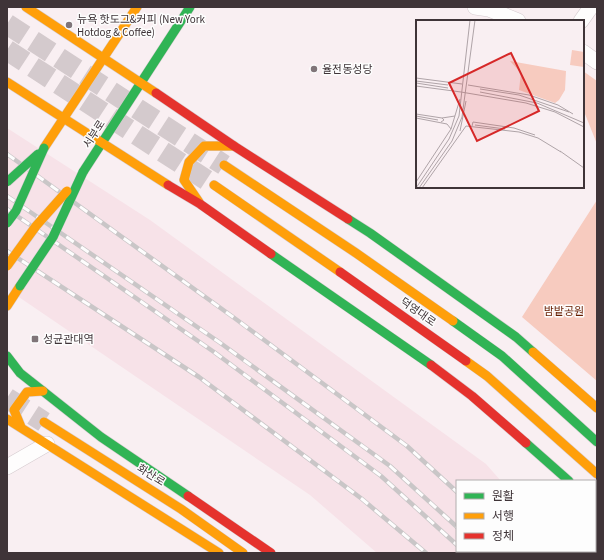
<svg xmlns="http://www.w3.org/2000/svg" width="604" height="560" viewBox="0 0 604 560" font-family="'Source Sans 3','Noto Sans KR',sans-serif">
<rect width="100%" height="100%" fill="#f9eff2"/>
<path fill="#f7e2e8" d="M7,128L150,220L486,464L501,481H457V551H562L564,553H377L310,495L7,289Z"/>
<path fill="#f7cbbf" d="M583,71L597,81V144L583,109Z
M597,200V381L522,317Z"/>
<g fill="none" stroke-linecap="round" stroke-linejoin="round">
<path stroke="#d4cacd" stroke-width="21" stroke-dasharray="21 10" stroke-linecap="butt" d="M7,24L224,165
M7,50L214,185
M7,398L44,422"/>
<g stroke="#d5cbcf" stroke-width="16">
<path id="street" d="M475,7L489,9L518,21
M581,21L591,7
M583,52L597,62
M7,467L47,444"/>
</g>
<g stroke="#d5cbcf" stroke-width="10">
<path id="fast" d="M83,172L190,7
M348,219L370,233L516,337L533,352
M271,254L431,365
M453,321L502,356L597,442
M7,356L20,373L101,437L188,496
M526,443L569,481"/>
</g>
<g stroke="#d5cbcf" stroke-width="10">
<path id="slow" d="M26,7L156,93
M7,82L168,185
M44,148L137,7
M224,165L356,253L453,321
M214,185L340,272
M199,202L184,180L189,162L204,146H234
M7,306L20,286
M533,352L597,408
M466,361L487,376L597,474
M7,419L219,553
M44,422L181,509L243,553
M21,427L14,410L27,392L43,391"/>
</g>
<g stroke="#d5cbcf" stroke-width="10">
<path id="jam" d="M156,93L234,146L348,219
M168,185L200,204L271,254
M340,272L466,361
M431,365L472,396L526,443
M188,496L271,553
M595,504L597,506"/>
</g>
<use href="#street" stroke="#fefdfd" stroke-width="15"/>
<use href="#fast" stroke="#30b455" stroke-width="9"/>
<use href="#slow" stroke="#ff9f0a" stroke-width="9"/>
<use href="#jam" stroke="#e5322d" stroke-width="9"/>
<g stroke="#c9c6c7" stroke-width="4.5">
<path id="rail" d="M7,154L233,317L407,446L457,492
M7,196L219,342L390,466L457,527
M7,209L214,352L381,476L457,545
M7,251L199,377L362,499L426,553
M464,551L466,553
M483,551L486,553
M522,551L524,553"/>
</g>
<use href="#rail" stroke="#fdfdfd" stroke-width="3" stroke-dasharray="9" stroke-linecap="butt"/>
<g stroke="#d5cbcf" stroke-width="10" stroke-linecap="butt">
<path id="fast-bridge" d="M7,182L38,154
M7,223L16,211L44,148
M20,286L53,237L83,172"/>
</g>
<g stroke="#d5cbcf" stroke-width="10" stroke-linecap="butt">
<path id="slow-bridge" d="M7,266L36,226L67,191"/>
</g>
<use href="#fast-bridge" stroke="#30b455" stroke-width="9"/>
<use href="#slow-bridge" stroke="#ff9f0a" stroke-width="9"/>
</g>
<g fill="#807579" stroke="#fdfdfd" stroke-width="1.5">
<circle cx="69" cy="25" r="4"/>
<circle cx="314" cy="69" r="4"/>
<rect x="31" y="335" width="8" height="8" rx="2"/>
</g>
<g text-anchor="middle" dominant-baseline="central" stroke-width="3" stroke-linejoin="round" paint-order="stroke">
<g font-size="11" fill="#3f3438" stroke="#fdfdfd" text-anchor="start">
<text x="77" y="19">뉴욕 핫도그&amp;커피 (New York<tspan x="77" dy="13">Hotdog &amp; Coffee)</tspan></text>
<text x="322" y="69">율전동성당</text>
<text x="43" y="339">성균관대역</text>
</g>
<g font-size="11" fill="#3f3438" stroke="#fdfdfd">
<text transform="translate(94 134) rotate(-57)">서부로</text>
<text transform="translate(418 312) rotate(35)">덕영대로</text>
<text transform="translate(151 475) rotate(32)">화산로</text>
</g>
<g font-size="11" fill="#671d01" stroke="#fdfdfd">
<text x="564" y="311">밤밭공원</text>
</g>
</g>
<g transform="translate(416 20)">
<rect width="168" height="168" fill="#f9eff2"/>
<path d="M156,30L168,32V47L154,45ZM94,41L150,51L149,70L143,80L139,83L103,70L105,53Z" fill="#f7cbbf"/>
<path fill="none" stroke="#afa4a8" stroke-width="1" d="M0,58L46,64M0,61L32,65M0,63L32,68M52,65L113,75L142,85L157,94M0,66L45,72M64,69L103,75L153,92M45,72L110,83L139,92L168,107M64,72L121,83L168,103M0,94L26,98L28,100L25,102M0,96L22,100M0,98L31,104L35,109L0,162M26,98L39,96M59,105L89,109M56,106L57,102L98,108L119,115M35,109L44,79M44,111L50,81M144,131L168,148M0,168L33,119L43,96L54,0M3,168L36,121L46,97L59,0M6,168L50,106L103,112L122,118L145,132"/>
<path fill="#d62828" fill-opacity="0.15" stroke="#d62828" stroke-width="2" d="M95,33L123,91L61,121L33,63Z"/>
<rect width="168" height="168" fill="none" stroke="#3f3438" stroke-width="2"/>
</g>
<rect width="604" height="560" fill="none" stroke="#3f3438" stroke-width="16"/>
<rect x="456" y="480" width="140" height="72" fill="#fdfdfd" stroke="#b1adae"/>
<rect x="464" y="493" width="20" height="6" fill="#30b455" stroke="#b1adae"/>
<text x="492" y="500" font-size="12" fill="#3f3438">원활</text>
<rect x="464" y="513" width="20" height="6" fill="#ff9f0a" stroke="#b1adae"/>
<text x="492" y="520" font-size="12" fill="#3f3438">서행</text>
<rect x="464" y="533" width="20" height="6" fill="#e5322d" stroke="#b1adae"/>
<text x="492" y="540" font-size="12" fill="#3f3438">정체</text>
</svg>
